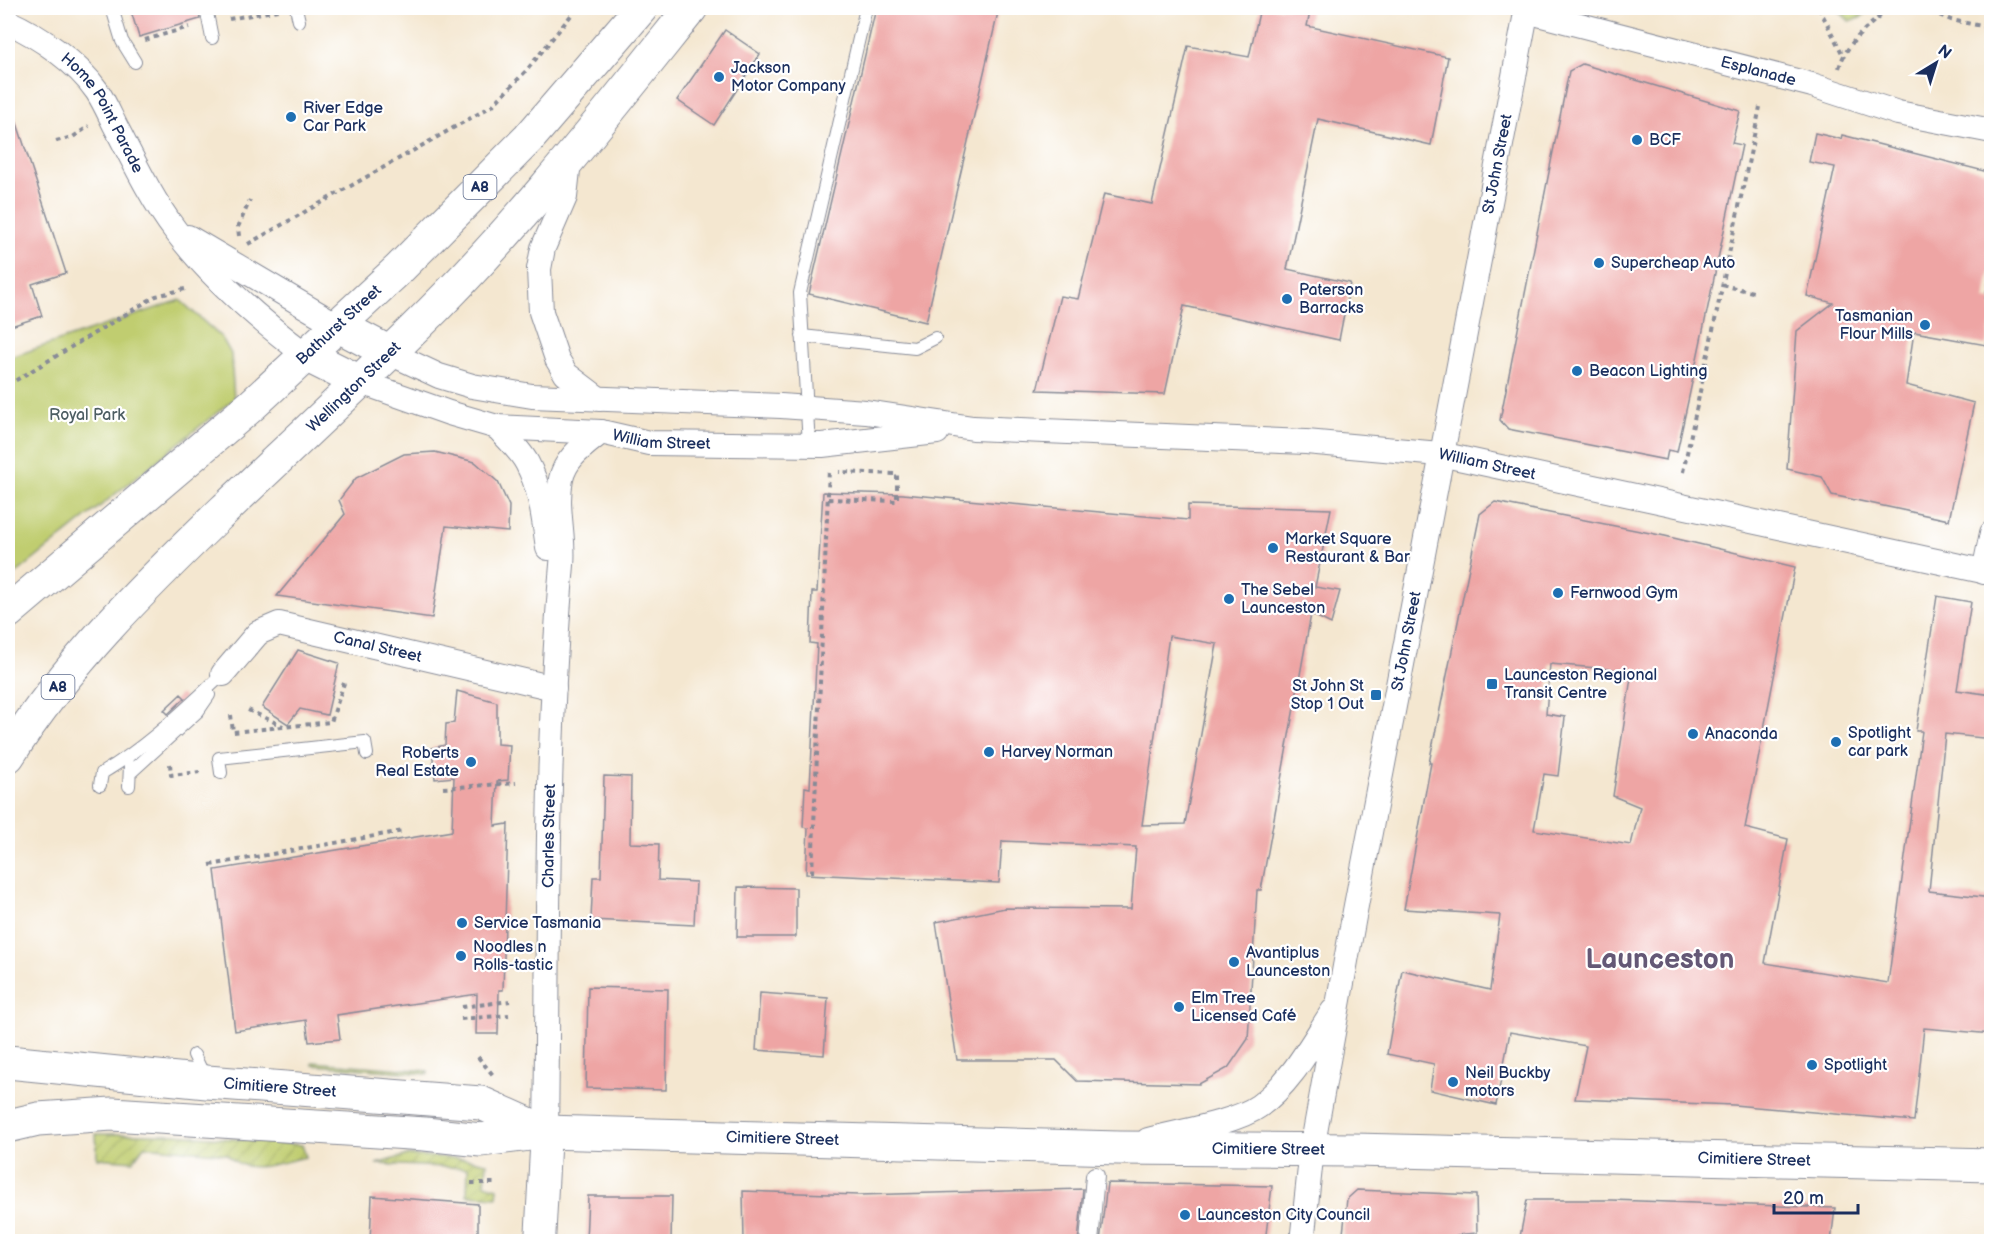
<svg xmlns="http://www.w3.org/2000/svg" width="1999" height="1249" viewBox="0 0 1999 1249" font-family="'Balsamiq Sans',sans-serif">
<defs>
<pattern id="garden-furrows" width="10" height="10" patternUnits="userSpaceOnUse" patternTransform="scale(1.5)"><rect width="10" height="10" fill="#c0cd6f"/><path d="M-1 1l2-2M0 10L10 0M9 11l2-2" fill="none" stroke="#a4b063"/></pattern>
</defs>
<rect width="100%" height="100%" fill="#fff"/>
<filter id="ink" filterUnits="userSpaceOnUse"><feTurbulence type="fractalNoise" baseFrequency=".0167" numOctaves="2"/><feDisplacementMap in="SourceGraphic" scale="12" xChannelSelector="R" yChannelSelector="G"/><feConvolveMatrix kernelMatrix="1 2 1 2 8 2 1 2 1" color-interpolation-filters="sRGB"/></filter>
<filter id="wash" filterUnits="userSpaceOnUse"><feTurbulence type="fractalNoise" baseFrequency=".008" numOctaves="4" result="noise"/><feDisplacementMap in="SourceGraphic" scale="24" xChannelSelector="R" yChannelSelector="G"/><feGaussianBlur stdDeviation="1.35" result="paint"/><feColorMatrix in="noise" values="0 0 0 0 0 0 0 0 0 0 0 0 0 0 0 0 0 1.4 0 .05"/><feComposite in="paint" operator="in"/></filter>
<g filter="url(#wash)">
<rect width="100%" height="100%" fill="#f4e7d0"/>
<path fill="#c0cd6f" stroke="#6e7e66" stroke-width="1.5" d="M180,300L222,338L231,354L234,399L8,580V358Z"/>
<path fill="url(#garden-furrows)" stroke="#6e7e66" stroke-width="1.5" d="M1836,8H1872L1860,18L1849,21Z
M313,1062L428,1071V1074L313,1065Z
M96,1134H174L302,1145L306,1157C280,1162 246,1178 227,1154L144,1146L133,1161L97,1158Z
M408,1155L468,1159L487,1163L485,1184L498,1188L497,1197L467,1195L468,1168L376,1164Z"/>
<g id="blocks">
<path fill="#eea5a4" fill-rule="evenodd" d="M130,8H198L200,19L139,37Z
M876,8H999L926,322L809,294Z
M1260,8H1311L1307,26L1448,57L1431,145L1318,119L1287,269L1350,283L1339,340L1184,306L1165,394L1037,390L1060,296L1078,299L1104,194L1152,204L1188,46L1249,57Z
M725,30L760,54L714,125L677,100Z
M1582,64L1740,111L1732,143L1742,145L1690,392L1677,452L1668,450L1666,460L1508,429L1500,420L1569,71Z
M12,108L66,273L32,284L42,316L8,327V109Z
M1815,133L1841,139L1842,135L1992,173V259L1985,299L1992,300V319L1986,345L1914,332L1906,385L1974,403L1949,520L1832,495L1822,477L1787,469L1797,331L1833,303L1807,296L1835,167L1809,162Z
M435,452L475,462L498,482L509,506L508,532L446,526L432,618L277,596L345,514L339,500L356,478L404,454Z
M823,492L903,494L1188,520V505L1331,509L1315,587L1340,591L1331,624L1311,614L1261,890H1257L1248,1039L1228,1068L1199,1084L1077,1081L1056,1060H957L936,922L1005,908L1131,909L1136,847L1002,841L999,883L806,874L808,828L803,827L805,787L810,788L817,644L810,643L812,592H817ZM1169,636L1217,644L1185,824L1142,825Z
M1495,502L1665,536L1795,567L1745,828L1788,839L1765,963L1888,983L1922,731H1916L1937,596L1971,602L1957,690L1992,695V739L1945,734L1929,891L1992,898V1034L1924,1028L1914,1121L1734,1105L1575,1099L1586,1046L1510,1032L1496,1105L1430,1090L1434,1064L1387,1054L1402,970L1490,990L1500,915L1404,909L1431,763H1429L1480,514ZM1550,664L1632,671L1613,796L1640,807L1631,845L1534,830L1544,774L1558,776L1565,717L1546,714Z
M298,650L339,663L327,715L300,709L288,724L262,707Z
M457,691L497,702V744L510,745L508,780L497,781L495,826L508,824L503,990H499L498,1034H476L477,994L337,1015L340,1039L309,1042L306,1020L235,1031L215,870L452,831L454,777L435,779L432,748L445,745L446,724L454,723Z
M181,694L185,698L168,714L164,710Z
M604,776L631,777L630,843L659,844L658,880L696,882L694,925L591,920L593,877H601Z
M738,887L796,888V937H737Z
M588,987L668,989L666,1090L586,1088Z
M760,993L828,998L824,1055L756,1050Z
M1107,1183L1272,1186L1265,1242H1100Z
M1083,1189L1078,1242H744L743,1191L859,1195Z
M1357,1190L1476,1195L1477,1233L1457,1235V1242H1342L1347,1199Z
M372,1196L478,1204V1242H370Z
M588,1196H672L671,1242H586Z
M1527,1200H1612L1835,1208L1831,1242H1519Z"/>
</g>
</g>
<g filter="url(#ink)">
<use href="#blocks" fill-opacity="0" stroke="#888b97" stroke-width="1.5"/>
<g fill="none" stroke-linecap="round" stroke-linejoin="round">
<g stroke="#888b97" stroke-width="14">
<path id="service" d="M112,8L122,41L135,62
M206,8L212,38
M296,8L299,21
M802,336L915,348L935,338
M809,445L800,293L866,8
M130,773L198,711L209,695
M221,773L219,758L365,742L367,754
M100,785L102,773C148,746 184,710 223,674
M129,786L130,766
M194,1055L205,1078"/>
</g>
<g stroke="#888b97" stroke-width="20">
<path id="pedestrian" d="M1089,1242L1095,1176"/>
</g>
<g stroke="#888b97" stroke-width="26">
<g id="minor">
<path id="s1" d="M1526,11L1812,85L1898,113L1992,131"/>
<path id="s2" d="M8,22C39,36 77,62 97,91C105,103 111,118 118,131C135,164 153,201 175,230C211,278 258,319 306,355"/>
<path d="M569,161L565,197L543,248L539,269L541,312L557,359L566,374L599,399"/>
<path d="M188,237L337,325"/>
<path id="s3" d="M390,353L439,376L472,386L532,396L781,406L866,412L973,428L1306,442L1440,454L1992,573"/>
<path id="s4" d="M358,381L449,413L497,427L601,432L649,443L822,445L937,432"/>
<path d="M497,427C507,438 520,450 527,463C541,489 544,520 548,548"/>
<path d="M1984,572L1992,533"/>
<path id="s5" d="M223,674L258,633L279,624L554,688"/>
<path id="s6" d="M546,1132C549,943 545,753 562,565C565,537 555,508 561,479C566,457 584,446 601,432"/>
<path d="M1148,1140C1177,1132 1235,1123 1259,1106C1292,1082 1311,1044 1333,1011"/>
<path id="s7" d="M1302,1242L1312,1149L1355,911L1527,8"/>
</g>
</g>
<g stroke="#888b97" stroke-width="32">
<path id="tertiary" d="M540,1242L546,1132"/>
</g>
<g stroke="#888b97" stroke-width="35">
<g id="secondary">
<path id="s8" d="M8,1062L207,1082L481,1103L546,1132"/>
<path id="s9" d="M8,1126L38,1119L112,1114L425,1134L481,1140L546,1132L1119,1148L1354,1150L1992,1165"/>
</g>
</g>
<g stroke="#888b97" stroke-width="35">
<g id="trunk">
<path d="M337,325L390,353"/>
<path d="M306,355L358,381"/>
<path id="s10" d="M8,612L252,405L399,269L529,138L641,8"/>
<path id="s11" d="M8,756C66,664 145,586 223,511C287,450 352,390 415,328C516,230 603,118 691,8"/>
</g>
</g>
<path stroke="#888b97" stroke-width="4" stroke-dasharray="4.5 4.5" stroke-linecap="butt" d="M1819,8L1843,55
M1923,8L1951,20L1992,28
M229,19L278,10
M145,40L189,27
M1839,68C1847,41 1869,26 1890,8
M56,141L73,137L89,126
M239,236L238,227L250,200
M248,244L492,106L527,70L577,8
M1722,285L1753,292
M8,385L156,296L189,288
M1683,472L1760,107
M828,499L897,501V474L839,472
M248,710L283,726
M231,715L233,732L331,722L344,683
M170,764L171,775L200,772
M443,788L516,783
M210,865L403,831
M812,873L829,469
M462,1007L510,1001
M461,1019L509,1015
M478,1057L493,1075
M471,1183H497"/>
<use href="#service" stroke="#fff" stroke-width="12"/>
<use href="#pedestrian" stroke="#fff" stroke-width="18"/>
<use href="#minor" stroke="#fff" stroke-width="24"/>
<use href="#tertiary" stroke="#fff" stroke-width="30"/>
<use href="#secondary" stroke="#fff" stroke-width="33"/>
<use href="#trunk" stroke="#fff" stroke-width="33"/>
</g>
</g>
<g fill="#1f6fb2" stroke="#fff" stroke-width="2">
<circle cx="719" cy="77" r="6"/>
<circle cx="291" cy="117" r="6"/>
<circle cx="1637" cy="140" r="6"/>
<circle cx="1599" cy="263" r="6"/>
<circle cx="1287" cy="299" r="6"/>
<circle cx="1925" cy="325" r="6"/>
<circle cx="1577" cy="371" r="6"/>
<circle cx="1273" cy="548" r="6"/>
<circle cx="1558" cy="593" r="6"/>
<circle cx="1229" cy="599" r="6"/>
<rect x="1486" y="678" width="12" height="12" rx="3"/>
<rect x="1370" y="689" width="12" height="12" rx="3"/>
<circle cx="1693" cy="734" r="6"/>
<circle cx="1836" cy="742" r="6"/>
<circle cx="989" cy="752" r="6"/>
<circle cx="471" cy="762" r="6"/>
<circle cx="462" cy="923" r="6"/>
<circle cx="461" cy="956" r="6"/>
<circle cx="1234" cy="962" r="6"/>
<circle cx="1179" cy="1007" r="6"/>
<circle cx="1812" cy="1065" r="6"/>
<circle cx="1453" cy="1082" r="6"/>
<circle cx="1185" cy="1215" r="6"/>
</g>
<g text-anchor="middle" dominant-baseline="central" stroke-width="4.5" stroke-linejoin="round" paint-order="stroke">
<g fill="#fff" stroke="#5f6d8e" stroke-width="1.5">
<rect x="463.5" y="175" width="33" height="24" rx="4.5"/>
<rect x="41.5" y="675" width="33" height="24" rx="4.5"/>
</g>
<g font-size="15" font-weight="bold" fill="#1b2f5e">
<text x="480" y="187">A8</text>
<text x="58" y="687">A8</text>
</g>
<g font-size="16" fill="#1b2f5e" stroke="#fff" text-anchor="start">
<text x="731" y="68">Jackson<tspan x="731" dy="18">Motor Company</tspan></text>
<text x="303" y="108">River Edge<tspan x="303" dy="18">Car Park</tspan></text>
<text x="1649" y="140">BCF</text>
<text x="1611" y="263">Supercheap Auto</text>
<text x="1299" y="290">Paterson<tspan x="1299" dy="18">Barracks</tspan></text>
<text x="1913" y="316" text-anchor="end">Tasmanian<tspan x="1913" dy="18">Flour Mills</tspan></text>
<text x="1589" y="371">Beacon Lighting</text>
<text x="1285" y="539">Market Square<tspan x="1285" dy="18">Restaurant &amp; Bar</tspan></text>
<text x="1241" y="590">The Sebel<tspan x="1241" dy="18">Launceston</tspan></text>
<text x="1570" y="593">Fernwood Gym</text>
<text x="1504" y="675">Launceston Regional<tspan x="1504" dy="18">Transit Centre</tspan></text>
<text x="1364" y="686" text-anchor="end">St John St<tspan x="1364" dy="18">Stop 1 Out</tspan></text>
<text x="1848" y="733">Spotlight<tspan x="1848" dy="18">car park</tspan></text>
<text x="1705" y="734">Anaconda</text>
<text x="1001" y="752">Harvey Norman</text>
<text x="459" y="753" text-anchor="end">Roberts<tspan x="459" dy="18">Real Estate</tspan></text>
<text x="474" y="923">Service Tasmania</text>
<text x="473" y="947">Noodles n<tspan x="473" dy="18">Rolls-tastic</tspan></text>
<text x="1246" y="953">Avantiplus<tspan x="1246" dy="18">Launceston</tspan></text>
<text x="1191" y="998">Elm Tree<tspan x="1191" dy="18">Licensed Café</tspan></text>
<text x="1824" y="1065">Spotlight</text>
<text x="1465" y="1073">Neil Buckby<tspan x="1465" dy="18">motors</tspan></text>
<text x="1197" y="1215">Launceston City Council</text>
</g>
<g font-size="16" fill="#1b2f5e" stroke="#fff">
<text stroke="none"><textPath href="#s1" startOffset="240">Esplanade</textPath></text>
<text stroke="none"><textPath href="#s2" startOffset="135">Home Point Parade</textPath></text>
<text stroke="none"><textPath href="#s7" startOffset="1096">St John Street</textPath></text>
<text stroke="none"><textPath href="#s10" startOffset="438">Bathurst Street</textPath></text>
<text stroke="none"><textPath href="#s11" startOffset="507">Wellington Street</textPath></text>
<text stroke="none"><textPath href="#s4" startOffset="312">William Street</textPath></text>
<text stroke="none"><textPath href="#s3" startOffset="1108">William Street</textPath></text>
<text stroke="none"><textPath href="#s7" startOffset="610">St John Street</textPath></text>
<text stroke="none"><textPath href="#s5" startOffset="178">Canal Street</textPath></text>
<text stroke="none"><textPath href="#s6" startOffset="296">Charles Street</textPath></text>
<text stroke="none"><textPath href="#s8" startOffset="273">Cimitiere Street</textPath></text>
<text stroke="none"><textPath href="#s9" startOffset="777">Cimitiere Street</textPath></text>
<text stroke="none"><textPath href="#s9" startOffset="1263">Cimitiere Street</textPath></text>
<text stroke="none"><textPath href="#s9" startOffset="1749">Cimitiere Street</textPath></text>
</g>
<g font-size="16" fill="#4d5e63" stroke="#fff">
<text x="87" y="415">Royal Park</text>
</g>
<g font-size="28" font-weight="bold" fill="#655876" stroke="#fff">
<text x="1660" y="959">Launceston</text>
</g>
</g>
<rect width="1999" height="1249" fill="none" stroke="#fff" stroke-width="30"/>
<g transform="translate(1936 63) rotate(38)" stroke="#ffffff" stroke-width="4.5" paint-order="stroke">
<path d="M0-4.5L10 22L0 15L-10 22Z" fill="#1b2f5e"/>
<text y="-9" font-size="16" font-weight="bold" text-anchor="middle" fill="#1b2f5e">N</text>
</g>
<path d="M1774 1204v9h84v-9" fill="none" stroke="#1b2f5e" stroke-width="3"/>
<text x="1783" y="1204" font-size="18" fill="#1b2f5e" stroke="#ffffff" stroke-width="4.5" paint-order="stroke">20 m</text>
</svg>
